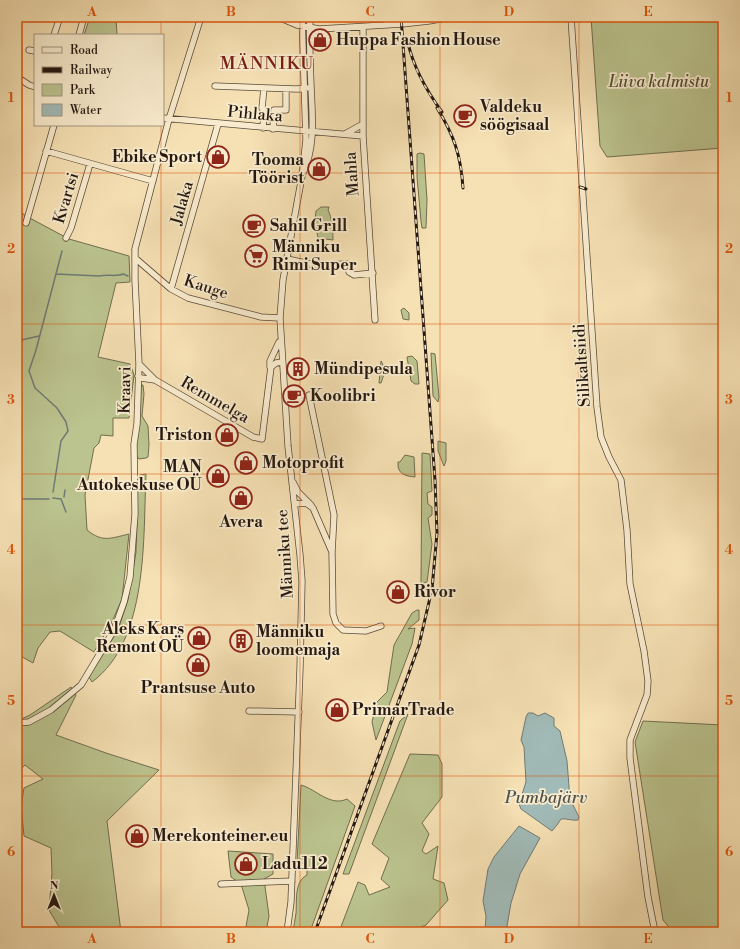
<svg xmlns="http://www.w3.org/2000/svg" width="740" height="949" viewBox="0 0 740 949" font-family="'Libre Bodoni',serif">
<rect width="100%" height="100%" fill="#f6e1b4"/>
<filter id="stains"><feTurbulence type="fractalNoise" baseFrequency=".005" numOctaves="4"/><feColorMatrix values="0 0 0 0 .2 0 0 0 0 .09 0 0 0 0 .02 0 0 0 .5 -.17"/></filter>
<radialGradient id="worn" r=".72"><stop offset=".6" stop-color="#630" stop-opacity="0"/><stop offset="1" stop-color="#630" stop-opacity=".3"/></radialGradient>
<path fill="#bbc38e" stroke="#706e50" d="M90,17H116L117,35H84Z
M591,17H723V148L607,157L600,146Z
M420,153L424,154L427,200L426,228H422L421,221L417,177V154Z
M321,207H329L328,210C332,217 333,232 333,240L318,238L315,221L316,211Z
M17,209L26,216L69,239L129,256L130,282L116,283L98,357L130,364L134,375L129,418H113V436L101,435L99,443L94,448L85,495L87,530C103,543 111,538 129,534L122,599L111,624L94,652L60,631L50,632L38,648L33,663L17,654Z
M404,308L409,313V320L403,319L401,310Z
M431,353L435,354L439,397L438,402L433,396Z
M412,356L417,361L419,384H415L411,381L407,357Z
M381,361C386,369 384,375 381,383H379Z
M141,385H143L144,394L142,416L148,426L149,445L148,457L146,458L139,459L135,454Z
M438,441L446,443V461L444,466L438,451Z
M422,453L430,454L432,491L427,493L428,504L432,507V515L428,518L432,544L427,582L421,584Z
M405,455L414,457L415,477C405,476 397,474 398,462H400Z
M146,474C143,537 149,640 92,682L89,677L118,630L128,600L136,552L137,521L136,484L137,479L140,475Z
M417,610H419V620L408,629L415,628L412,644L376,740L372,722L377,702L387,692L394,645L412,613Z
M71,687L76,695L56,735L106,753L159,770L107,821L121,932H62L49,910L52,873L51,848L24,836L21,806L24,788L43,779L25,765L17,772V721L30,715Z
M408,714L349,874H343L400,721Z
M643,721L723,725V932H673L663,920L635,742Z
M410,754L438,755L442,764V797L422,823L429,834L422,851L426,854L438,846L433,879L444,883L448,900L426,925L418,928L415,932H339L358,882L365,885L369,895L390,887L381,879L389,858L372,844Z
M301,785C316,789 330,807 347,799L355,806L310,932H293C294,926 295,919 296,913C297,900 294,882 307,875V864L297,863Z
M228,851L273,854V874L264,879L269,916L266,932H245L249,910L241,884L231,877Z"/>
<path fill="#a1bbb8" stroke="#6f7a75" d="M528,713H533L538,716L545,713L554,718V726L560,731L567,761L570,799L579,817L578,820C572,821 566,818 561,819L557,825L552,831L521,809L519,804L526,782L524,747L521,740L526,717Z
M519,826L540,838L520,874L511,903L506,932H485L486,916L483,901L488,869L494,857Z"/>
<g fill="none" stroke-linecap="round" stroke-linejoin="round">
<path stroke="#6f7a75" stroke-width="1.5" d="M56,274L99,276C108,274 116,277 123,274L128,276
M17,341L39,336
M17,351L19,350L22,341
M53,492L61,441L68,431L66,422L57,408L35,388L29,371L36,350L62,251
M64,497L65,490
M53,498L61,499L66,512
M17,499H49"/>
<g stroke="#584a3a" stroke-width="7">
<path id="minor" d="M278,17L297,25L319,29L402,24L429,21L451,17
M387,17V25
M571,17L597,407L601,437L609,457L621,480L627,530L630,584L644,651L648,681L647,695L630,740V758L648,897L655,932
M363,27V136L375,320
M54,35L60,17
M79,35L84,17
M29,50L35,51
M17,77L29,85L35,87
M215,86L296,89L307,88
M163,118L363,136
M263,128L264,112L262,108L264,88
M273,129L274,110H286V89
M345,134L363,124
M46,151L153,181
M303,173C316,146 312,114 311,85C310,62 309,40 310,17
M26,223L54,125
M66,238L71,228L90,164
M135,258L171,289L188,298L261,317L280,318
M287,259L315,265L348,264L349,272L354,275L373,273
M171,289L218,124
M139,364L155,380
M270,367V361L279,342
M138,376L141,378L155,380L253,437L262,439L271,367L276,363L282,362
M309,395L334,515L332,552
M293,482L298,492L311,505
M295,504L306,503L313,508L332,552L333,614L336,623L343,630L366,631L381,626
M249,711L299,712
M17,723L29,722L51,710L81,685L114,630L124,602L130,577L135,514L134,444L137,424L139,364L135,280V249L169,119L201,17
M221,884L292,881
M287,932L291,902L300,669L302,581L300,555L288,446L280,318L283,280L302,176L306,140L302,17"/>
</g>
<use href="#minor" stroke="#f9ecce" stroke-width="5.5"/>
<g stroke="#241811" stroke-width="3">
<path id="rail" d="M408,43C414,69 426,90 442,112
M437,108C454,135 461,156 463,188
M580,187L586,189
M315,932L419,645L432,589L437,533L435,480L401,17"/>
</g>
<use href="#rail" stroke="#f9ecce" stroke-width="1.5" stroke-dasharray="4.5" stroke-linecap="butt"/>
</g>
<path fill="none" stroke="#de560c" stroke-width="1" stroke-opacity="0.55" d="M161,17V35M300,17V932M440,17V932M579,17V932M161,125V932M17,173H723M17,324H723M17,474H723M17,625H723M17,776H723"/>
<defs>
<g id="shop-ring" transform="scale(1.15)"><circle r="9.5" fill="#f9ecce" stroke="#8f2418" stroke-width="1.5"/><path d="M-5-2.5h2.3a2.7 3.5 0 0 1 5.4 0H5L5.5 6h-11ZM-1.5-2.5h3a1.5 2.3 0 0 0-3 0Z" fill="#8f2418"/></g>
<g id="cafe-ring" transform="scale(1.15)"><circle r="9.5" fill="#f9ecce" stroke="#8f2418" stroke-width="1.5"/><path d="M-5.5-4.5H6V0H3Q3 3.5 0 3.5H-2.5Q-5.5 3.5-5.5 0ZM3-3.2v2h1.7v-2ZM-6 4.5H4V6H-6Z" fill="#8f2418"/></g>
<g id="supermarket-ring" transform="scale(1.15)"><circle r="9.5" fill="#f9ecce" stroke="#8f2418" stroke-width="1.5"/><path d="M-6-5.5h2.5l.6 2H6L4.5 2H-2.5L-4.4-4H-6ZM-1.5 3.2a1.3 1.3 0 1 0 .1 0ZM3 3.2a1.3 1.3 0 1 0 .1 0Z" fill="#8f2418"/></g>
<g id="building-ring" transform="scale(1.15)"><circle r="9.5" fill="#f9ecce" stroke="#8f2418" stroke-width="1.5"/><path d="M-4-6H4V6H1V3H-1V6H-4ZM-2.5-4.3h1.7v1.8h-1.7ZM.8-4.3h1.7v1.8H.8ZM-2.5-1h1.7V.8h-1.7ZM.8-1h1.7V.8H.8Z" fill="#8f2418"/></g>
</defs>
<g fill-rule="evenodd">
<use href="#shop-ring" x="320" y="40"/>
<use href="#cafe-ring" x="465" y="116"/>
<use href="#shop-ring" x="218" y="157"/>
<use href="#shop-ring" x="319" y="169"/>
<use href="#cafe-ring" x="254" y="226"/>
<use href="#supermarket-ring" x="256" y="256"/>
<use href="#building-ring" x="298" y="369"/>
<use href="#cafe-ring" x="294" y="396"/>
<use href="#shop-ring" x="227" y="435"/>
<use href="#shop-ring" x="246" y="463"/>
<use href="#shop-ring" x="218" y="476"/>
<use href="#shop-ring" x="241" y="498"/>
<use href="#shop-ring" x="398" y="592"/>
<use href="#shop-ring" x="199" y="638"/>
<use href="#building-ring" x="241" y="641"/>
<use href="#shop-ring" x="198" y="665"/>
<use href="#shop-ring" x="337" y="710"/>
<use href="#shop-ring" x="137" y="836"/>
<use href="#shop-ring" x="246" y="864"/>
</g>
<g text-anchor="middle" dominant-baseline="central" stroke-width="3.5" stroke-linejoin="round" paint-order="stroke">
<g font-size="16" font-weight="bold" fill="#241811" stroke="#f9ecce" text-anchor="start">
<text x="336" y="40">Huppa Fashion House</text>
<text x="480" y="107">Valdeku<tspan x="480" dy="18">söögisaal</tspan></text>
<text x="202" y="157" text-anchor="end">Ebike Sport</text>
<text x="304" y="160" text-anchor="end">Tooma<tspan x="304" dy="18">Töörist</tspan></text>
<text x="270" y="226">Sahil Grill</text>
<text x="272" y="247">Männiku<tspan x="272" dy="18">Rimi Super</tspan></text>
<text x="314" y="369">Mündipesula</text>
<text x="310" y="396">Koolibri</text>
<text x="212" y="435" text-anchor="end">Triston</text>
<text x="262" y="463">Motoprofit</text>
<text x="202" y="467" text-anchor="end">MAN<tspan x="202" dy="18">Autokeskuse OÜ</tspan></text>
<text x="241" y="522" text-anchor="middle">Avera</text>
<text x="414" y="592">Rivor</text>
<text x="184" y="629" text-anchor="end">Aleks Kars<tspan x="184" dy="18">Remont OÜ</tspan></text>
<text x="256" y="632">Männiku<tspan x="256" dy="18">loomemaja</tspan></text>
<text x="198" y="688" text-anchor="middle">Prantsuse Auto</text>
<text x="352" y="710">PrimarTrade</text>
<text x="152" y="836">Merekonteiner.eu</text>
<text x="262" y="864">Ladu112</text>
</g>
<g font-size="16" font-style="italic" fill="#514b36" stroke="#f9ecce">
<text x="659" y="82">Liiva kalmistu</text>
</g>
<g font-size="16" fill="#241811" stroke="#f9ecce">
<text transform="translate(255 114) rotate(5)">Pihlaka</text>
<text transform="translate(352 174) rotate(-94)">Mahla</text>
<text transform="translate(66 198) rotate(-73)">Kvartsi</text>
<text transform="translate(182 203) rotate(-74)">Jalaka</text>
<text transform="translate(206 287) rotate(18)">Kauge</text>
<text transform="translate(582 365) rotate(-94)">Silikaltsiidi</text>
<text transform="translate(125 390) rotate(-89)">Kraavi</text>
<text transform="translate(215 400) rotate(30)">Remmelga</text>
<text transform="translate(285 554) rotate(-94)">Männiku tee</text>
</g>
<g font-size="17" font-style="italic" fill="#50514b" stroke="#f9ecce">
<text x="546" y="798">Pumbajärv</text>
</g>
<g font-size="18" letter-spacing="1" fill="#7a1f14" stroke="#f9ecce">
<text x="267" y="63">MÄNNIKU</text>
</g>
</g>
<rect width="740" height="949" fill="none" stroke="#f6e1b4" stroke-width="44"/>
<rect x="34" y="34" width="130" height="92" fill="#f9ecce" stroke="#a49782"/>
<rect x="42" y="47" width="20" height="6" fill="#f9ecce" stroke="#a49782"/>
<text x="70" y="54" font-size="12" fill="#241811">Road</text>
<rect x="42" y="67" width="20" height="6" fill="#241811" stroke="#a49782"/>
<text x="70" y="74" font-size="12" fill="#241811">Railway</text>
<rect x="42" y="84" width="20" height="12" fill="#bbc38e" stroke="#a49782"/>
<text x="70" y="94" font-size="12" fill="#241811">Park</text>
<rect x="42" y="104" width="20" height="12" fill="#a1bbb8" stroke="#a49782"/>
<text x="70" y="114" font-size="12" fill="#241811">Water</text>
<g transform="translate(54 895)" stroke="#f9ecce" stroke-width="3" paint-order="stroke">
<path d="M0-3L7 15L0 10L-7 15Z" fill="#241811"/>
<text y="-6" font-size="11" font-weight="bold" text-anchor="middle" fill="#241811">N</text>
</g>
<rect x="22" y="22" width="696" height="905" fill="none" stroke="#de560c" stroke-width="1.5"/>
<g font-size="13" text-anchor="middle" font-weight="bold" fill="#de560c">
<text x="92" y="16">A</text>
<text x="231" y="16">B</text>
<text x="370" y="16">C</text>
<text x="509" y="16">D</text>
<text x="648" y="16">E</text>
<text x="11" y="102">1</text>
<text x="729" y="102">1</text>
<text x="11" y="253">2</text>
<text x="729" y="253">2</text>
<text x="11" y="404">3</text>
<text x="729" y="404">3</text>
<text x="11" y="554">4</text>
<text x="729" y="554">4</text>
<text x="11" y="705">5</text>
<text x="729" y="705">5</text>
<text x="11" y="856">6</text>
<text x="729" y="856">6</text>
<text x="92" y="943">A</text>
<text x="231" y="943">B</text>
<text x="370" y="943">C</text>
<text x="509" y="943">D</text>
<text x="648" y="943">E</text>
</g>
<rect width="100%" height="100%" filter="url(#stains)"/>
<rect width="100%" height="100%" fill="url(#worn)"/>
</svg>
